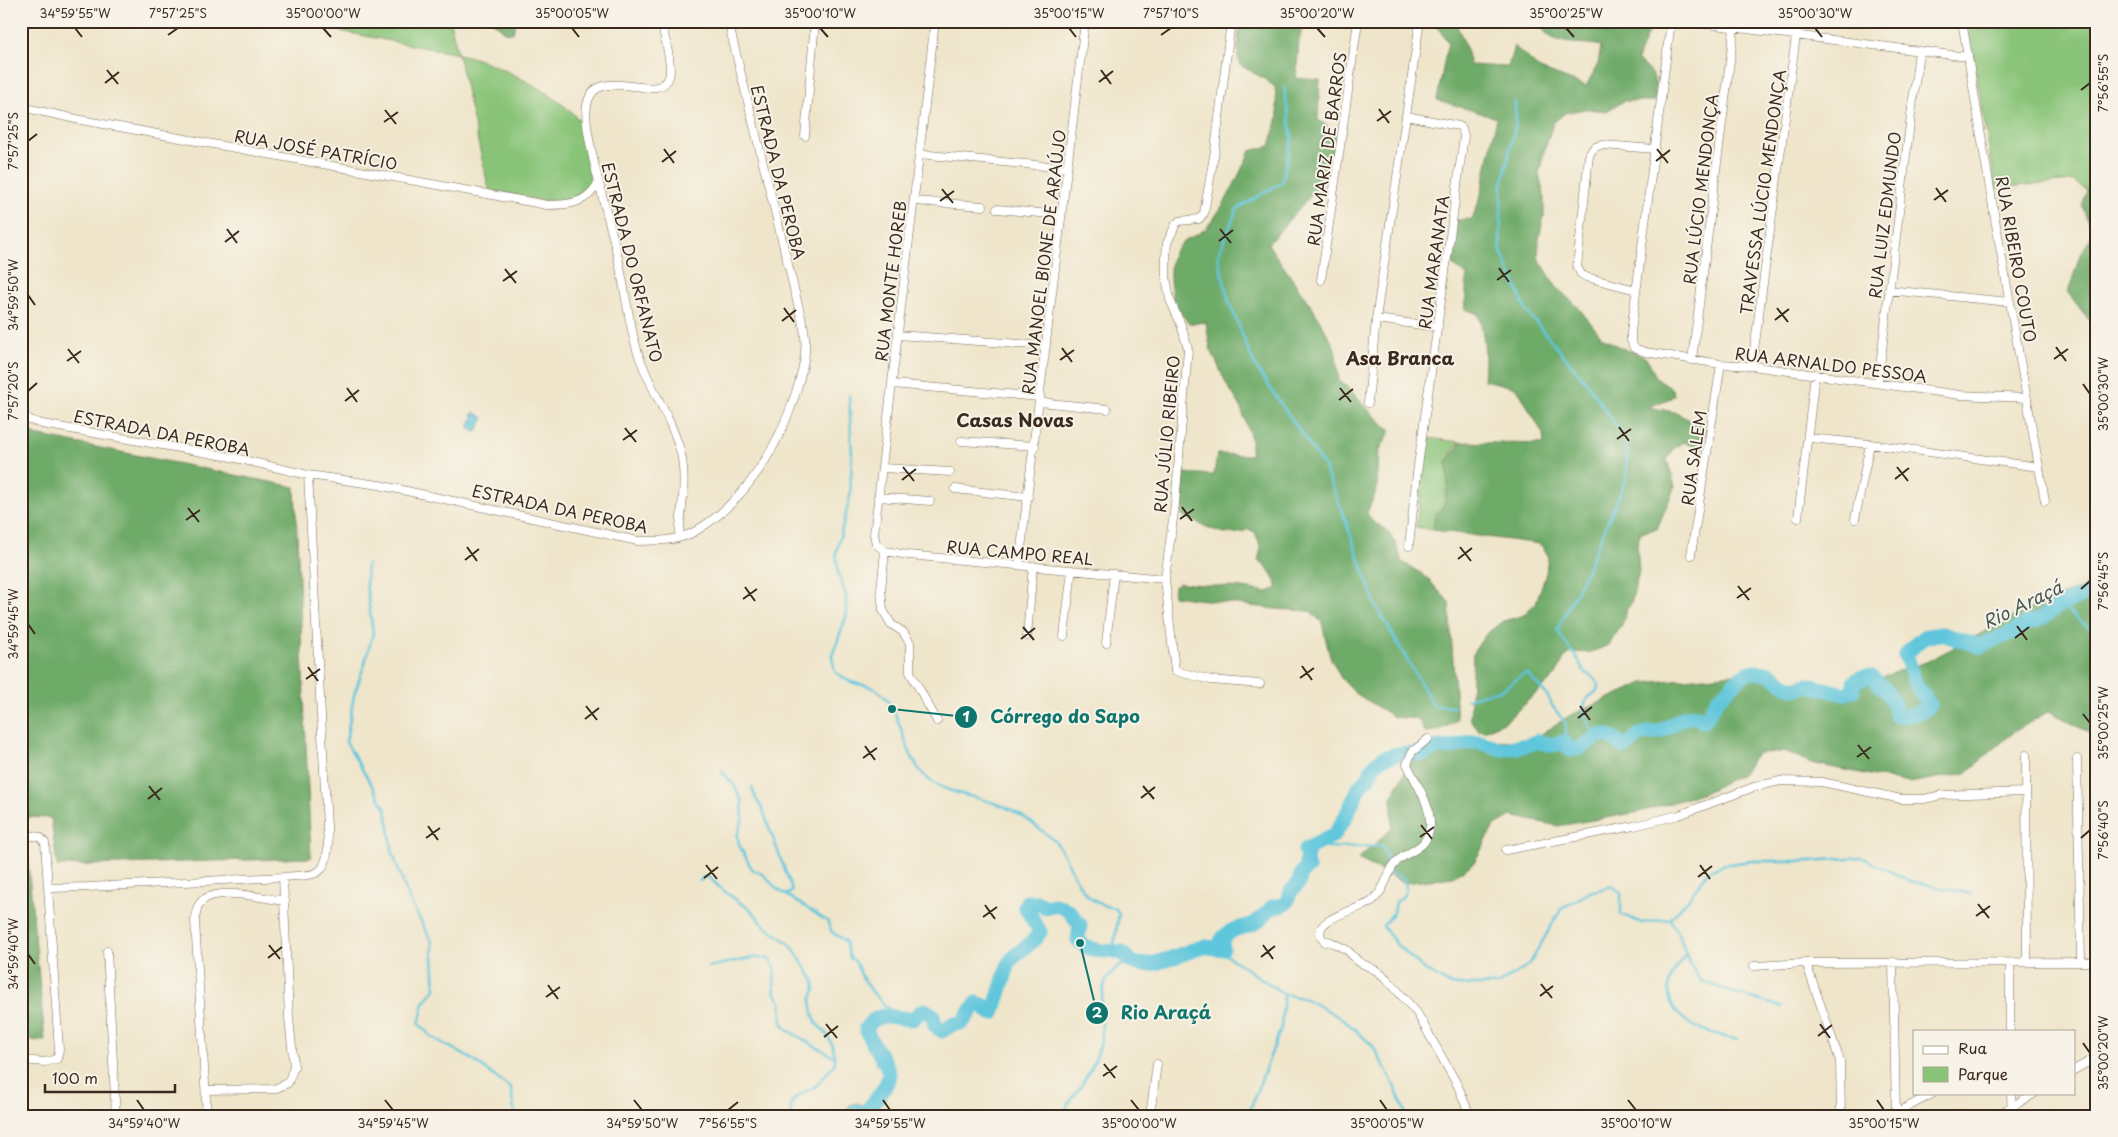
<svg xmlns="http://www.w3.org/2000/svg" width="2118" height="1137" viewBox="0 0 2118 1137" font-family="'Playpen Sans',sans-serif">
<rect width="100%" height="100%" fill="#f7f3e8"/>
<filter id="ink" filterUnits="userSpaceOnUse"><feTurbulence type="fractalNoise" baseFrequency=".02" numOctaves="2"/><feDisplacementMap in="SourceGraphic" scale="10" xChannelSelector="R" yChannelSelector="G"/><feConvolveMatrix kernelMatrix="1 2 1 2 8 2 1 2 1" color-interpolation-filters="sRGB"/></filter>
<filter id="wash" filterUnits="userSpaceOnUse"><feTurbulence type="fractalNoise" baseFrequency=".0096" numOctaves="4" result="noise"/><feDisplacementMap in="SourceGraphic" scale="20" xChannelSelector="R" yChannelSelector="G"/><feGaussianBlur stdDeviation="1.12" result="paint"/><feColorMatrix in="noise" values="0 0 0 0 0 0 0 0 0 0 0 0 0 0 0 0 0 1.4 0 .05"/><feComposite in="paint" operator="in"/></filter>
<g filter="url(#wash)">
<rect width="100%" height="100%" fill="#efe5ca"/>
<path fill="#89c478" stroke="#62774b" d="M288,21H450L458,54C488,58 564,97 580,122C588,134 589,152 592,166C595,180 593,191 579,197C555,208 514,194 489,190L458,54Z
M1972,21H2097V185L2090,186L2087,191L2074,181L1996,188L1967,22Z
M1428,438L1460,442C1437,464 1455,482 1444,505C1438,517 1435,515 1433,530L1416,527Z"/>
<path fill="#6eaa68" stroke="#546a43" d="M492,21H516L513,33L505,32Z
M1239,21H1304L1299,41L1296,78L1320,80L1318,120L1336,132L1331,172L1268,244L1315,312L1335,348L1339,380C1358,395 1371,416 1391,430L1379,451L1377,489L1367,513C1376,528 1375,521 1385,529C1394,537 1399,551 1402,562L1424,575L1449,602L1457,720C1447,728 1437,732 1424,732L1418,719L1394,717L1355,693L1341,678L1330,657L1322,623L1310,611L1275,609L1173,596L1174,586L1179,583L1243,588L1267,592L1278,588C1274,577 1269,567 1258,561L1261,548L1255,532L1248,529C1229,542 1202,524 1182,516L1184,473L1214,475L1217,454L1251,455V439L1240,405L1227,385L1210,348L1206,322L1189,324C1184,317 1177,309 1174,302C1169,286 1166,255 1181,244C1189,237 1199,235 1207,227C1226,205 1238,177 1250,151L1270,146L1278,117L1275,87L1263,78L1240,65L1238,56Z
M1428,21H1453C1463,33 1466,50 1470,65L1508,67L1514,46L1540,69L1586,86L1598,64L1601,46C1576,40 1551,50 1538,21L1649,23L1650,27L1637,60C1655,74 1657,78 1655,101H1624L1606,111L1585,109L1565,113L1553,123L1544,152L1539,174L1544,195V215L1539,239L1538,257L1557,288L1577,306L1602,337L1621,348L1642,355L1648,360L1656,377L1673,390L1674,395L1671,398L1648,407L1674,412L1706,428L1702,449L1683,442L1674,448L1667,460L1675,486L1657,529L1641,532L1637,545L1639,571L1631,604L1627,609L1622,625L1609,645L1589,653L1572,652L1564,658L1556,675L1506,721L1484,731L1478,730L1470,719L1473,653L1486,634L1503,621L1522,616L1536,603L1546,573L1548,555L1540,544L1433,530L1435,516L1444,505L1448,486L1447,462L1461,442L1544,444L1543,434L1517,388L1484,380C1486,356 1485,336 1478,314L1465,309L1467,275L1451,264L1456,220L1472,219L1480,199L1497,118L1437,100L1448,42L1437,27L1428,24Z
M2089,185H2097V322L2089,320L2068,293L2080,255L2093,234L2082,206Z
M21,424L36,435L295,487L311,858L57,866L51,818L21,817Z
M2097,582V737L2049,711L2014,732L1966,773L1909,783L1811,763L1787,752L1758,753L1743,773L1704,793L1640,812L1558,826L1511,816L1494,826L1474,863L1453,877L1405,883L1358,859L1392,828V796L1410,763L1465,740L1531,741L1569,716L1643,683L1755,672L1832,694L1926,662L2028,609Z
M21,841H26L45,1041L21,1040Z"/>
<path fill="#5fc6dc" stroke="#4d787d" d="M474,412L484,418L476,432L468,427L474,417L472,415Z
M857,1103L862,1105L865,1116H843L850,1105Z"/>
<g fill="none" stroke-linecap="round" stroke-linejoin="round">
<path stroke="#5fc6dc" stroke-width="2.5" d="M1284,88L1292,138L1282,182L1237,209L1218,255L1228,299L1255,366L1323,465L1343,514L1376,606L1434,706L1454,707
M1515,102L1516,123L1502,186L1500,249L1527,312L1586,382L1626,440L1627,477L1586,572L1557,630C1563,640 1570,649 1577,658C1581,663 1581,668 1585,672C1589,676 1598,678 1598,685C1599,693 1591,694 1587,699C1579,710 1589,731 1600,735
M849,395L852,456L850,497L836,553L838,573L846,596V617L832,656L835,672C840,675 846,680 851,682C864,687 869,682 882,694C901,711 903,753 924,775C941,793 972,795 994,803C1010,808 1024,816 1037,827C1043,832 1053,837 1057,844C1076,869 1076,903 1115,908L1119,913L1113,951
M367,564L366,584L373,633L365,663L354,695L346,742L386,809L393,854L409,899L432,942L435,989L424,1003L419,1024L432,1037L473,1060L511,1089L515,1116
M2060,605L2097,634
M1467,699L1503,689L1524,674H1528L1547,695L1553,707L1565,722L1566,728L1564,743
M722,772L734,785L742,801L743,818L737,836L740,847L752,869L764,875L777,889L827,921L832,932L845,941L850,958L855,961L862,977L874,994L895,1016
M752,787L756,799L762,808L790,884L792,891L787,895
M1310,848L1383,846C1388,854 1385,863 1389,872L1404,879L1406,887L1404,895L1396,902L1394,912L1383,926L1397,945L1424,969L1451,985H1497L1529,965L1561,909L1590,892L1612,886L1621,893V914L1642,923L1670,919L1687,901L1708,872L1722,865L1751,861H1811L1861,857L1910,881L1971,894
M700,881L704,877H709L721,889L752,911L764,925L791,945L814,981L815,989L811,1000L813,1014L817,1024L826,1033L832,1044L835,1057L834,1065L816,1086L796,1097L791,1104V1116
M1670,919L1680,937L1689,962L1700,980L1724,990L1782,1007
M1221,949L1226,955L1284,994L1306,999L1343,1019L1373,1046L1392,1081L1407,1116
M1686,954C1665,978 1660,1003 1689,1023C1699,1031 1724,1036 1737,1040
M708,967L758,957L769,959L775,967L774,984L775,993L781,1002L782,1022L787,1030L834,1057
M1060,1116C1074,1096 1090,1075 1098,1052C1111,1018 1084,978 1131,961
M1250,1116V1109L1281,1028L1284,994"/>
<path stroke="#5fc6dc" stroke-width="15" d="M861,1116C870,1108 889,1086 889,1074C889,1067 882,1058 879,1053C874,1045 868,1038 866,1028C882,1007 894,1020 913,1019L920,1012L925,1010L933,1015L935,1026L942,1031L953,1024L962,1023L977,1003L984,1006L990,1013H993L1009,963C1017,950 1033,945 1040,932L1025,906L1027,902H1036L1046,907L1054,905L1062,907L1070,912L1080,925L1078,940C1088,952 1107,951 1121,952C1125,955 1128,960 1132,962C1148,972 1187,950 1204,947C1210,946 1216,950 1223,948L1221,941C1231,926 1242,930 1255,923C1261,920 1267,912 1272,907L1284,905L1289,898L1291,891L1298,884L1302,872L1308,868L1306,861L1307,855L1305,850L1334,835L1344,820L1360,786L1368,778L1374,765L1383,758L1398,754H1424L1439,747L1450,748L1470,742H1479L1502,749L1528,745L1537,741L1552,745L1563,742L1571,750L1580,748L1600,735L1610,736L1624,747C1631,745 1634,738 1640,735C1646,732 1654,734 1660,731C1672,727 1691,706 1702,721L1705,720L1718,699L1742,676L1750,672L1769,673L1786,685L1795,689L1808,685L1844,694L1853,690L1854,682C1859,678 1865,675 1872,677L1887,692L1894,704L1896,715C1906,717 1925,713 1930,705L1916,685L1905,655L1918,642L1927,636L1942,634L1980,646L2014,632L2027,623L2039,620L2060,605L2080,597L2097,586"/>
</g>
</g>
<g filter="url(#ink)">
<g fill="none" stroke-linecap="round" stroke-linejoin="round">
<g stroke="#7a6b5a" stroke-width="9">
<path id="minor" d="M661,21C664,36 673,64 669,77C659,109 578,50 587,125C593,170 608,213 618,258C625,288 628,320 637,350C648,386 672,418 681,454C687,481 681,511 679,537
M935,21L875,526L874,534L876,544L885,551L908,555L1165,579
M1231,21L1215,150L1204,213L1199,219L1179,221L1176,224L1167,243L1166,256V277L1170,300L1181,325L1188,349L1175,504L1165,579L1175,671L1211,680L1260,684
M1671,21L1631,332V340L1634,348L1645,352L1721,364L1752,366L1960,395L2027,398
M1683,21L1968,57
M1962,21L1995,219L2045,501
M21,107L81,120L547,205C568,205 587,204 598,183
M1406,116L1459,126L1462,128L1464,136L1417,473L1409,546
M805,136L815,21
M919,154L1067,168
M914,201L983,206
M997,209L1061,215
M1321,280L1358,21
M1636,290L1586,277L1581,274L1577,267L1589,156C1592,149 1594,146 1603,145L1655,149
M1888,290L2010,302
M1376,319L1438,327
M898,335L1046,346
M1692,360L1735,21
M1752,366L1798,21
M1878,382L1919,51
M892,384L1040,397
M1040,402L1107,409
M1368,403L1376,319L1420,21
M21,413L30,420L42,424L231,457L308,475L379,485L638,541C656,541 678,541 694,532C746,502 780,445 797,389C803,368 808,350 804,329L728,21
M1809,438L1870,444L2039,467
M961,441L1035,446
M882,468L950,472
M955,489L1028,497
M878,497L930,501
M1798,518L1815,374
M1855,519L1870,444
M885,551L881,590L883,610L891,624L903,632L910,643V672L937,721
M1691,555L1721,364
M1019,565L1085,21
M1027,636L1033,566
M1064,636L1072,570
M1106,643L1114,574
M1428,739L1412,752L1407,764C1415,782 1431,804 1430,825C1428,853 1404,849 1393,866C1386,878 1383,893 1371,902C1361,909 1303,920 1325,942L1329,941L1347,950L1359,962L1377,971L1387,979L1417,1013L1458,1086L1470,1116
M2026,755L2027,962
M2077,759L2081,962
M21,834L40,837L45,843L59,1050L57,1059L45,1062L21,1060
M1506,850L1634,826L1679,815L1754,787L1780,781L1822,782L1901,799H1924L1942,795L2026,792
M49,888L88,887L283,877C313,874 326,880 328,845L308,475
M107,951L116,1116
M1893,962L1896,1116
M1806,963L1840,1061L1841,1116
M1754,966L1806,963L2097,962
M2010,1031V963
M2074,1070L2097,1057
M206,1090L274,1089L288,1083L294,1067L289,1018L283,877
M2011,1093L2012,1116
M207,1116L195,921C196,916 196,910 198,906C210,883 265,899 285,901
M1150,1116L1157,1064
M1890,1116L1934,1093
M1996,1116L2035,1093"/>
</g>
<use href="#minor" stroke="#fff" stroke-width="8"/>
</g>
</g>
<path fill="none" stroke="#3b2a1e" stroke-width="2" d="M75,28L82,37M323,28L331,37M572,28L579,37M820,28L828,37M1069,28L1076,37M1317,28L1325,37M1566,28L1574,37M1815,28L1822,37M168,35L178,28M1161,35L1171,28M107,70L118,84M1101,70L1111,84M1099,82L1113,71M105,83L119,72M2081,90L2090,83M1379,109L1389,123M385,110L396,124M1377,121L1391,111M384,122L398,112M28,141L37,134M664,149L674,163M1657,149L1668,163M1656,161L1670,150M662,162L676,151M1936,188L1946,202M942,189L953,203M1934,200L1948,190M940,201L954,191M227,229L237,243M1220,229L1231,243M1219,241L1233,230M225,242L239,231M1499,268L1509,282M505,269L516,283M1497,280L1511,270M503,281L517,271M28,295L35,305M784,308L794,322M1777,308L1788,322M1775,320L1789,309M782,321L796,310M2056,347L2066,361M1062,348L1072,362M68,349L79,363M2054,359L2068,349M1060,360L1074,350M67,361L81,351M2083,384L2090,394M347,388L357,402M1340,388L1351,402M28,391L37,383M1339,400L1353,389M345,401L359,390M1619,427L1629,441M625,428L636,442M1617,439L1631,429M623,440L637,430M903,467L914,481M1897,467L1908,481M1895,479L1909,468M902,480L916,469M1182,507L1192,521M188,508L199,522M1180,519L1194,509M186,520L200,510M467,547L477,561M1460,547L1471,561M1458,559L1472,548M465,560L479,549M1738,586L1749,600M745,587L755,601M2081,589L2090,581M1737,598L1751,588M743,599L757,589M28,624L35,634M2017,626L2027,640M1023,627L1034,640M2015,638L2029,627M1021,639L1035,628M1302,666L1312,680M308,667L318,681M1300,678L1314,668M306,679L320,669M586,706L597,720M1580,706L1590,720M2083,714L2090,723M1578,718L1592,707M585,719L599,708M1858,745L1869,759M865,746L875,760M1857,757L1871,747M863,758L877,748M149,786L160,800M1143,786L1154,799M1141,798L1155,787M148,799L162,788M1421,825L1432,839M428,826L438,840M1420,837L1434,827M426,838L440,828M2081,838L2090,830M706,865L717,879M1700,865L1710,879M1698,877L1712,866M704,878L718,867M1978,904L1989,918M985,905L995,919M1976,916L1990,906M983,917L997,907M269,945L280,959M1263,945L1273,959M28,954L35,964M1261,957L1275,946M268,958L282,947M1541,984L1552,998M548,985L558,999M1540,996L1553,986M546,997L560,987M826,1024L837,1038M1820,1024L1830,1038M1818,1036L1832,1025M824,1037L838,1026M2083,1043L2090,1053M1104,1064L1115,1078M1103,1076L1117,1066M137,1100L144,1110M385,1100L393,1110M634,1100L642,1110M883,1100L890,1110M1131,1100L1139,1110M1380,1100L1387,1110M1628,1100L1636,1110M1877,1100L1884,1110M728,1110L738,1102"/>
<g text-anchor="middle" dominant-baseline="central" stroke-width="4" stroke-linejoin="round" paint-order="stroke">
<g font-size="16" fill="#3b2a1e" stroke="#f7f3e8">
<text transform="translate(316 149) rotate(10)">RUA JOSÉ PATRÍCIO</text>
<text transform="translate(1326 149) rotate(-82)">RUA MARIZ DE BARROS</text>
<text transform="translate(779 172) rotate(76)">ESTRADA DA PEROBA</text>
<text transform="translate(1700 189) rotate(-83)">RUA LÚCIO MENDONÇA</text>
<text transform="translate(1762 192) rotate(-82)">TRAVESSA LÚCIO MENDONÇA</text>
<text transform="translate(1884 215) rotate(-83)">RUA LUIZ EDMUNDO</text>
<text transform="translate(2017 259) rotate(80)">RUA RIBEIRO COUTO</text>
<text transform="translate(633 262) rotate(76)">ESTRADA DO ORFANATO</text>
<text transform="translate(1043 262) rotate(-83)">RUA MANOEL BIONE DE ARAÚJO</text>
<text transform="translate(1433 262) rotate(-82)">RUA MARANATA</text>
<text transform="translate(890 281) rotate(-83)">RUA MONTE HOREB</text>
<text transform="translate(1831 364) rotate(7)">RUA ARNALDO PESSOA</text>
<text transform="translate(162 432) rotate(11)">ESTRADA DA PEROBA</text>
<text transform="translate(1166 434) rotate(-85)">RUA JÚLIO RIBEIRO</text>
<text transform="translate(1693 458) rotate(-82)">RUA SALEM</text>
<text transform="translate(560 508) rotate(12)">ESTRADA DA PEROBA</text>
<text transform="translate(1020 552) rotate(5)">RUA CAMPO REAL</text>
</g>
<g font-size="18" font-weight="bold" fill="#3b2a1e" stroke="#f7f3e8">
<text x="1400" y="357">Asa Branca</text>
<text x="1015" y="419">Casas Novas</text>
</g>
<g font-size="18" font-style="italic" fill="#465957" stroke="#f7f3e8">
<text transform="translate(2022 604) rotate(-26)">Rio Araçá</text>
</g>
</g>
<path fill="none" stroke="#0f766e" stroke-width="2" d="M892 709L966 717M1080 943L1097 1013"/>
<g fill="#0f766e" stroke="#f7f3e8" stroke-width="2">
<circle cx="892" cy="709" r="5"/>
<circle cx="1080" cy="943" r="5"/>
<circle cx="966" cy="717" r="12"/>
<circle cx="1097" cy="1013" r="12"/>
</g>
<g font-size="15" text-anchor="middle" font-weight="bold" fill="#fff">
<text x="966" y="722">1</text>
<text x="1097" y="1018">2</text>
</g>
<g font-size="18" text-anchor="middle" font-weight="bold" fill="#0f766e" stroke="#f7f3e8" stroke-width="4" stroke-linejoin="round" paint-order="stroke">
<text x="1065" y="723">Córrego do Sapo</text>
<text x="1166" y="1019">Rio Araçá</text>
</g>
<rect width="2118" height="1137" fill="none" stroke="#f7f3e8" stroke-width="55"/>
<rect x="1913" y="1030" width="162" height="65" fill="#f7f3e8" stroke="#aca397"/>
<rect x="1923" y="1046" width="25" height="8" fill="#ffffff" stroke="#aca397"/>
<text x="1958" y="1054" font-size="15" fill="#3b2a1e">Rua</text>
<rect x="1923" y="1067" width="25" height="15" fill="#89c478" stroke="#aca397"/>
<text x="1958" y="1080" font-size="15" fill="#3b2a1e">Parque</text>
<path d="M45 1084v8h130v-8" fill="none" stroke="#3b2a1e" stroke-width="2.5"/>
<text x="52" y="1084" font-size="15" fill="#3b2a1e" stroke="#f7f3e8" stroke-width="4" paint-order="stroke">100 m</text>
<rect x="28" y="28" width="2062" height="1082" fill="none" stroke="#3b2a1e" stroke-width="2"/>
<g font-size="12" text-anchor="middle" fill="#3b2a1e">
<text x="75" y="18">34°59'55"W</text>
<text x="178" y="18">7°57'25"S</text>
<text x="323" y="18">35°00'00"W</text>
<text x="572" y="18">35°00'05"W</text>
<text x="820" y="18">35°00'10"W</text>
<text x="1069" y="18">35°00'15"W</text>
<text x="1171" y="18">7°57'10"S</text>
<text x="1317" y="18">35°00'20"W</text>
<text x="1566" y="18">35°00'25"W</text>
<text x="1815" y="18">35°00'30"W</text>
<text transform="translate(2104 83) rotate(-90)" y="4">7°56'55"S</text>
<text transform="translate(14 141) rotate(-90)" y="4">7°57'25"S</text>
<text transform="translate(14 295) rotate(-90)" y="4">34°59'50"W</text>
<text transform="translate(14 391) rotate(-90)" y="4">7°57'20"S</text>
<text transform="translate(2104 394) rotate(-90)" y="4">35°00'30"W</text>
<text transform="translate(2104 581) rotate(-90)" y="4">7°56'45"S</text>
<text transform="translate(14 624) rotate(-90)" y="4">34°59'45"W</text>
<text transform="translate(2104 723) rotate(-90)" y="4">35°00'25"W</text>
<text transform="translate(2104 830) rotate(-90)" y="4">7°56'40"S</text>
<text transform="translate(14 954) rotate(-90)" y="4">34°59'40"W</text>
<text transform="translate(2104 1053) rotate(-90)" y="4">35°00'20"W</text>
<text x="144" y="1128">34°59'40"W</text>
<text x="393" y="1128">34°59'45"W</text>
<text x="642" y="1128">34°59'50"W</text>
<text x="728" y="1128">7°56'55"S</text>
<text x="890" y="1128">34°59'55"W</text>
<text x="1139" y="1128">35°00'00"W</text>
<text x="1387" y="1128">35°00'05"W</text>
<text x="1636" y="1128">35°00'10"W</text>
<text x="1884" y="1128">35°00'15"W</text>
</g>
</svg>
